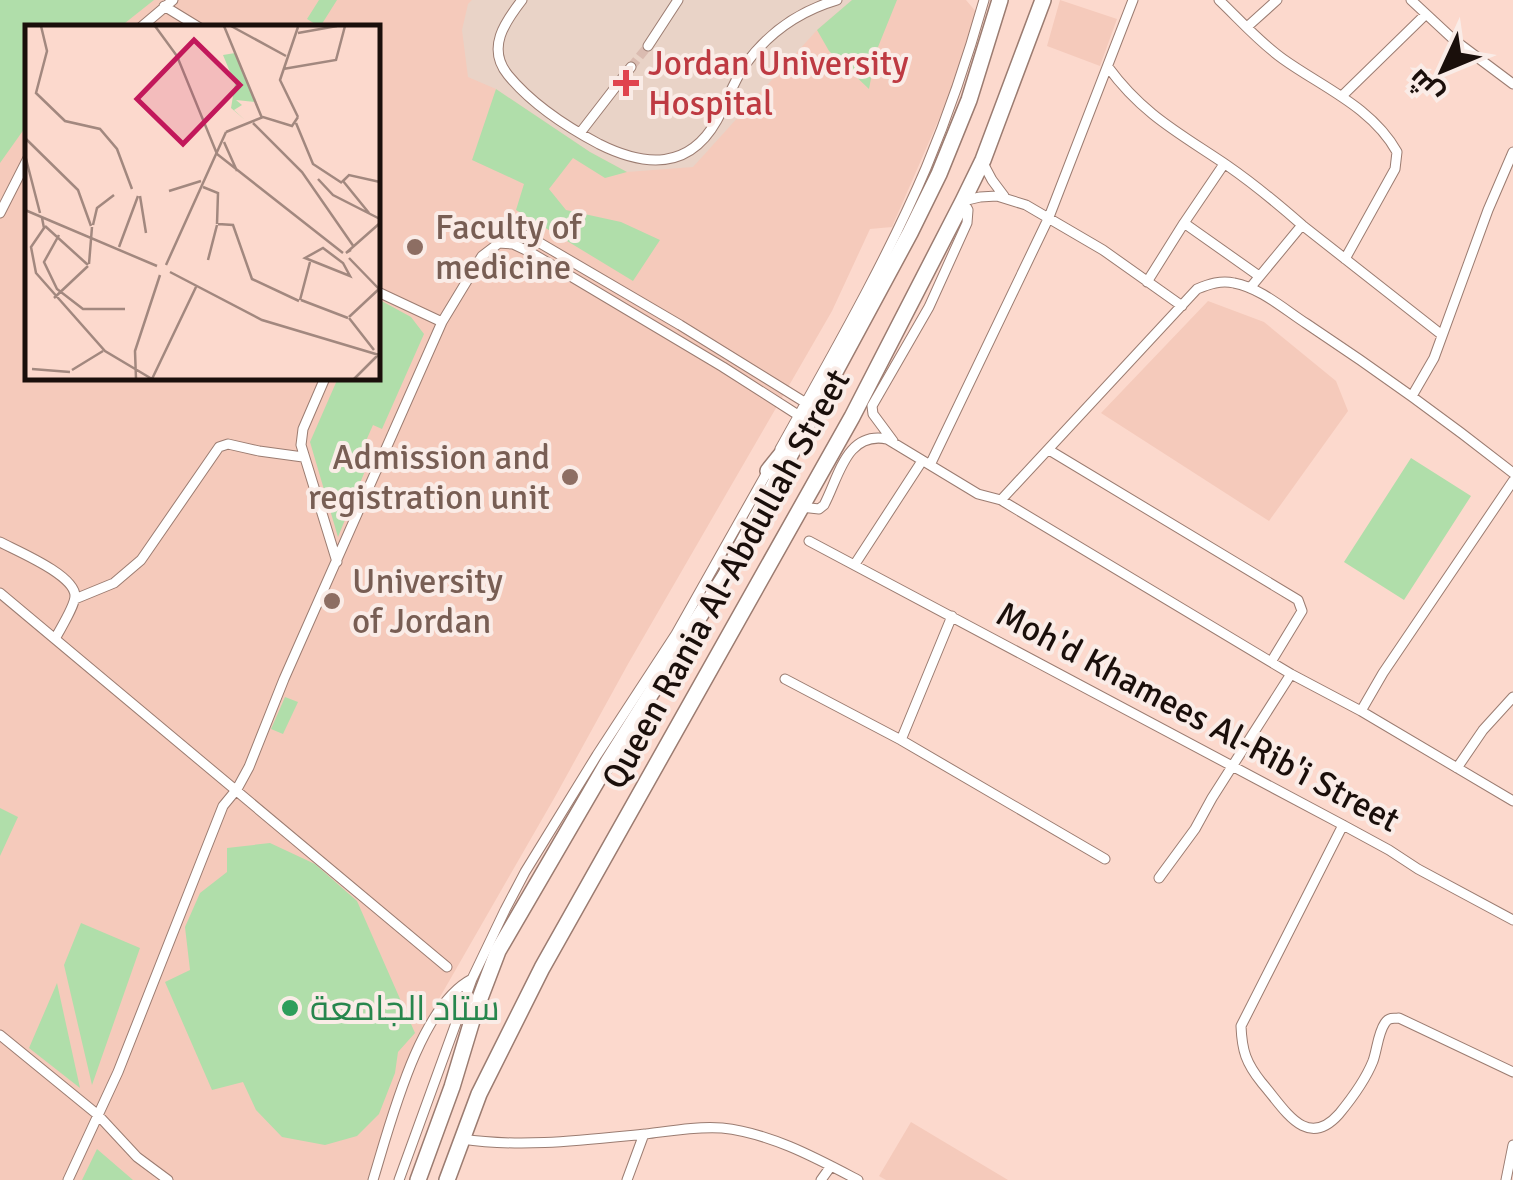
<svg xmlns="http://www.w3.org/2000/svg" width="1513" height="1180" viewBox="0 0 1513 1180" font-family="Signika,Cairo,sans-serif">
<rect width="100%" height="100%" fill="#fcd9cd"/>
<path fill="#f5cabb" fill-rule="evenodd" d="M0,0H966L977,13L962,66L892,227L870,229L832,311L628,664L556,795L440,997L399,1079L368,1180H0ZM28,28H378V378H28Z
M1060,0L1117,19L1100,66L1047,46Z
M1208,301L1264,322L1336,381L1348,411L1269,521L1101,413Z
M911,1122L1008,1180H886L879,1176Z"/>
<path fill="#e9d3c7" d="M472,0H852L817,30L693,167L627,172L590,152L496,89L468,77L462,30L468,4Z"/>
<path fill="#b0deaa" d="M0,0H154L120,27L28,28L27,125L0,163Z
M319,0H337L320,27L307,19Z
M852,0H897L876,52L869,89L829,51L817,30Z
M496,89L590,152L627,172L605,178L573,158L549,189L566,210L621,222L660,240L633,281L516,210L524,184L472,160Z
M378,299L411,317L424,334L382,429L373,425L357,461L367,466L338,537L310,442L338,378H378Z
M1411,458L1471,496L1404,600L1344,562Z
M285,697L298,702L283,734L271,729Z
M0,808L18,817L0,856Z
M270,843L315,864L357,901L415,1033L398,1052L395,1073L379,1114L357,1136L325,1145L282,1137L256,1110L243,1082L212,1090L165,982L190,970L185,927L200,893L227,872V848Z
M81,923L140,948L92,1085L64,965Z
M57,983L80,1088L29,1048Z
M97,1149L133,1180H82Z"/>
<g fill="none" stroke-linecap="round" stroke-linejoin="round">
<path stroke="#dabbb0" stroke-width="9" stroke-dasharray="9 4.5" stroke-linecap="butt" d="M631,67L648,46"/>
<g stroke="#9b7c71" stroke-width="11">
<path id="minor" d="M522,0C505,22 486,48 508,75C531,103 567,127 599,144C645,167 689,170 717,120C727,102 733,82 745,65C768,33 800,11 837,0
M1219,0C1240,20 1259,42 1283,59C1322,87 1372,107 1397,152L1395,169L1345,259
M1411,0L1453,39L1513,84
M164,6L200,28
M1247,27L1277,0
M140,28L173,0
M648,46L678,0
M1108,67C1143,115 1181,134 1228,166C1254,184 1278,204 1302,225L1250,288
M1343,95L1425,15
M580,133L631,67
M983,163L992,180L1004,196
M1224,164L1184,223L1259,276
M0,213L28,158
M1302,225L1442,335
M498,243L513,244L530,252L723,367L798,415
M1147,282L1184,223
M378,292L442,322
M325,378L303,429L301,445L337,562
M1412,396L1434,358L1488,210L1513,152
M893,441L873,414L872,406L929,307L967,223L968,210L963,201L980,197L997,196L1026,205L1103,250L1182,306
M780,449C831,357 885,264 926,168C949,113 968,57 984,0
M1049,450L1298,600L1302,611L1271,662
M930,465L1049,217L1133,0
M1001,500L1197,289C1209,284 1221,280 1234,283C1261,288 1285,310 1307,324C1378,371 1446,420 1513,473
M801,507L819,509L824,505C839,477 846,431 887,439L978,494L1001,500L1291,674
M809,541L1343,825L1389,850L1418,869L1513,920
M0,542C17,551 75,575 75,596C75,606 60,629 55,639
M855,564L922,461
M0,593L447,967
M75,599L114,583L141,560L219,447L228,444L259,451L303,457
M785,679L901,740L1105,859
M1361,711L1513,801
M901,740L952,616
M1457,768L1483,730L1513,697
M1343,825L1241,1026C1242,1051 1246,1063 1262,1083C1284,1108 1306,1151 1339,1114C1353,1097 1365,1081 1373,1061C1377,1050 1378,1033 1385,1023C1389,1017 1392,1019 1399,1018L1513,1072
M1159,878L1195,829L1212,798L1291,674L1361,711L1383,673L1513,481
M0,1035L98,1115L137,1157L168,1180
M462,1139C522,1148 585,1140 646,1134C670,1131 697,1126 722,1128C770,1133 816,1158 858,1180
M68,1180L118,1072L223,806L237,789L249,767L284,679L442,322L482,256L512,233L528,236L680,325L806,403
M373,1180C390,1125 419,1006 472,979
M399,1180L472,979L505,910L525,872L597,755L676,634L770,467
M627,1180L644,1134
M821,1180L831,1166
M1506,1180L1513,1145"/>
</g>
<g stroke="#9b7c71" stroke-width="18">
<path id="primary" d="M768,471L788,446
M418,1180L452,1087L474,1014L498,951L608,762L725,576L910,233L939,174L969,100L1000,0
M447,1180L479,1094L542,968L852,417L963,201L983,160L1043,0"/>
</g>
<use href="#minor" stroke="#fff" stroke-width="9"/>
<use href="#primary" stroke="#fff" stroke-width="15"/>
</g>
<path fill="#e0444e" stroke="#faece7" stroke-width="4" d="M621 68h10v10h10v10h-10v10h-10v-10h-10v-10h10z"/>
<g fill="#8d6e63" stroke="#faece7" stroke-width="4">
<circle cx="415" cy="247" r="10"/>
<circle cx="570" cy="477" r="10"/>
<circle cx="332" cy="601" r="10"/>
</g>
<circle fill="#2e9e5b" stroke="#faece7" stroke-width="4" cx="290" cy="1008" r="10"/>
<g text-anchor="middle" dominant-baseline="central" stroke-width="8" stroke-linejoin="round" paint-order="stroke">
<g font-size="35" fill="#be3a42" stroke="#faece7" text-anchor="start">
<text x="648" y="63">Jordan University<tspan x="648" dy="40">Hospital</tspan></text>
</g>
<g font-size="35" fill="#785e54" stroke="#faece7" text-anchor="start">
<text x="435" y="227">Faculty of<tspan x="435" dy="40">medicine</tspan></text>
<text x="550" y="457" text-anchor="end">Admission and<tspan x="550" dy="40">registration unit</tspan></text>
<text x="352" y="581">University<tspan x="352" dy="40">of Jordan</tspan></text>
</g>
<g font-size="35" fill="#1a0f0b" stroke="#faece7">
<text transform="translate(726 579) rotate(-61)">Queen Rania Al-Abdullah Street</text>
<text transform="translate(1198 717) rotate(28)">Moh'd Khamees Al-Rib'i Street</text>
</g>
<g font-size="35" fill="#27864d" stroke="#faece7" text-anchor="start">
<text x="310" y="1008">ستاد الجامعة</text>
</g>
</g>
<g transform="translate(25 25)">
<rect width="355" height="355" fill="#fcd9cd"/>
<path d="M210,28L230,77L211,75L217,80L209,85L220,95L206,83L210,59L198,30Z" fill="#b0deaa"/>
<path fill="none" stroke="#a2887f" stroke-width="2.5" d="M16,1L22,26L11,68L40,96L75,104L92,124L107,164M130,1L152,31L192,129L318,228M199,1L237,93M206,1L261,31M273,8L312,1M258,44L311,35L320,1M273,92L255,55L273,2M228,98L277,147L329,222M271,98L288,139L317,158M201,107L238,92L267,101L273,92M0,113L53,165L66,201M199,117L212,146M0,130L15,188M293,154L308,170L355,194M318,156L344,188M317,157L324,150L355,157M178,162L193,168L192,199M144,166L176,156M115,171L121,208M0,185L132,241M17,193L19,203L6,222L11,248L80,326L127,354M193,199L208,200L227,254L274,276M68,200L72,183L89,170M20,201L63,240M34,210L19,237L32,264L58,284H100M94,222L113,171M298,223L318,238L325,251L280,233ZM326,225L321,228L355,198M324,233L355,265M183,235L192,200M64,239L67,202M141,240L201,107M145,247L237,295L354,330M29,273L63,241M275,275L285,237M276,275L323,293M324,292L354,264M324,293L349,325M7,344L45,347M47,345L78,326M111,354L110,326L135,250M127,354L171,262M329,354L355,328"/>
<path fill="#c2185b" fill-opacity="0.15" stroke="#c2185b" stroke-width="5" d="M169,15L215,60L158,119L112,74Z"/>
<rect width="355" height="355" fill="none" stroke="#1a0f0b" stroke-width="5"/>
</g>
<g transform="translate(1443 70) rotate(226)" stroke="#faece7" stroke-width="8" paint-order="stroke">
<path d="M0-8L18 38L0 25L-18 38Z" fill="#1a0f0b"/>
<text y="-15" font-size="28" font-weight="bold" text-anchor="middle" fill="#1a0f0b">ش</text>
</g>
</svg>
